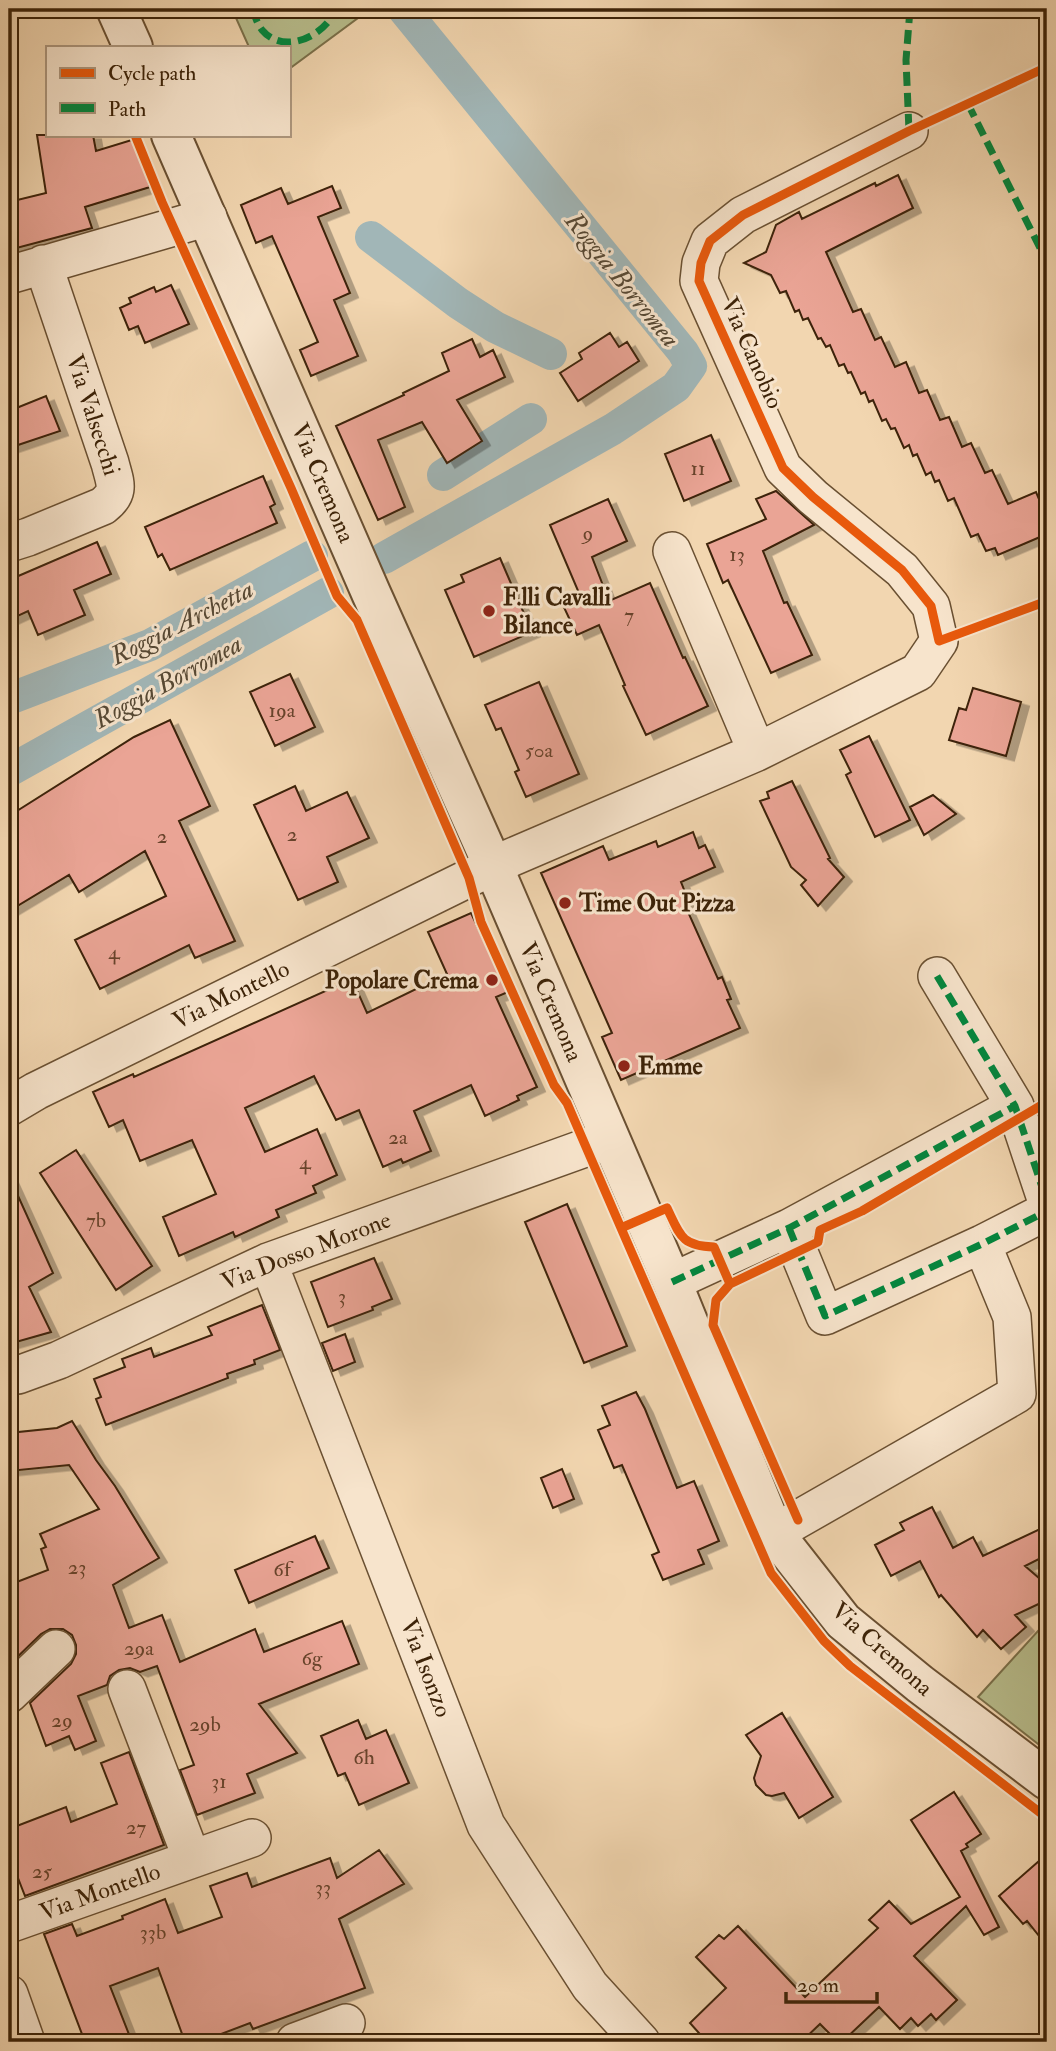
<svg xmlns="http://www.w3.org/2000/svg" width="1056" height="2051" viewBox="0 0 1056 2051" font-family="'IM FELL Double Pica',serif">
<defs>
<filter id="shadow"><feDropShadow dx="8" dy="4.5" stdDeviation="0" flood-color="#0004"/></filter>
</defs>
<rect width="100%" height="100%" fill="#f2d6b0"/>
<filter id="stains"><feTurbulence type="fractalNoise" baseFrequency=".00286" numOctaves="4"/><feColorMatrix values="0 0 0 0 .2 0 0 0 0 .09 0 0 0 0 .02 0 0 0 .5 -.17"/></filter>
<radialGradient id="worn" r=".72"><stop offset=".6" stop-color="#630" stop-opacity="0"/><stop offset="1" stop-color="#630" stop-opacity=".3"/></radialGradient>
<path fill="#b8be8d" stroke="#7a704a" stroke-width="2" d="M232,9H357L362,15L289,69V47H249Z
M1047,1621V1751L978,1697Z"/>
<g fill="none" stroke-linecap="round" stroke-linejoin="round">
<path stroke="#a1b6b7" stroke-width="32" d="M371,237L458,303L495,327L551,354
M443,475L531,419
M384,558L613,429L676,387L691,366L683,352L403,9
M9,699L150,645L312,556
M9,771L328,593"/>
</g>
<path fill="#eaa495" stroke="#3d2308" stroke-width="2" filter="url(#shadow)" d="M37,135H93L96,151L135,139L150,187L85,207L92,228L9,250V202L46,193Z
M898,175L913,208L826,252L853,312L861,309L875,340L881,337L895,367L906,362L919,393L927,390L940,420L949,417L962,447L971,443L985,473L992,470L1008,504L1036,492L1047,518V534L998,555L995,548L986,551L978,534L971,537L954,498L948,501L939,480L935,482L931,472L926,475L917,454L913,456L909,445L904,448L895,428L891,429L886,419L882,421L873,400L869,402L865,392L861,394L851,372L848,373L844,364L839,366L830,345L826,347L821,338L818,339L808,318L803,320L799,310L795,312L786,291L780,293L771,275L744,263L766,252L776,225L799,212L802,219L875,183L876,186Z
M332,186L341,208L318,217L350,293L334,300L358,356L311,376L300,350L318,342L272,236L256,243L241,205L281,188L288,204Z
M171,285L189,324L145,343L138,326L129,330L120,308L131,303L129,298L154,287L156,292Z
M610,333L619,347L627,342L639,361L578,401L560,373L582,359L579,353Z
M472,339L480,357L493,350L505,377L457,400L482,441L447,463L422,422L378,440L405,507L378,520L336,426L404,395L403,393L449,371L442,353Z
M46,396L60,431L9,448V411Z
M711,435L731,481L684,501L665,454Z
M263,476L275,504L270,507L277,523L170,570L162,554L158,557L145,527Z
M776,491L814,525L763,551L784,603L787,602L812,655L771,673L728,580L723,583L707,544L766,519L756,499Z
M608,499L627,541L592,557L609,601L650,583L683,658L685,657L708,706L646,735L623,686L625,685L599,625L577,635L561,601L579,593L550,525Z
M97,542L111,574L74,590L85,615L38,635L28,611L9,620V580Z
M500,558L532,632L474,657L445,590L464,582L461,575Z
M290,674L315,727L275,746L250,692Z
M539,682L579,774L526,797L515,772L519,770L501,728L496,730L485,705Z
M973,688L1021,702L1006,756L949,740L959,708L966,710Z
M170,720L210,806L179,821L235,941L195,958L189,945L100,989L75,940L166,896L145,851L79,892L69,875L9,911V816L134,737Z
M869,736L910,820L875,837L846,775L851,772L840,750Z
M792,781L830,858L828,859L844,877L818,906L801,885L806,880L791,867L760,801L769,798L767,792Z
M295,786L306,811L347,792L369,838L327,857L338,882L298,900L254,805Z
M933,795L956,814L924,835L910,807Z
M693,832L699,848L705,845L715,867L681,882L689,902L684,903L718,979L722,977L731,999L727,1000L740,1028L621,1080L602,1037L612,1033L541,873L603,846L609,860L656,841L658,847Z
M471,913L508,992L496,997L537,1087L517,1096L519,1100L485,1116L471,1085L414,1111L431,1151L403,1163L401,1159L383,1167L359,1110L336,1120L314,1076L245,1108L265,1152L317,1129L337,1175L313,1186L316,1193L276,1210L279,1217L235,1237L233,1232L179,1256L163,1217L216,1194L192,1140L140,1161L123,1120L109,1127L93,1092L133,1074L134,1077L352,979L367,1013L447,974L428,932Z
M76,1150L152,1266L116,1290L40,1173Z
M9,1176L53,1273L29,1287L51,1332L9,1344Z
M567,1204L627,1346L584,1363L525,1222Z
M374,1258L392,1299L372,1307L373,1310L328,1327L311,1282Z
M262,1305L280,1350L254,1360L255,1364L227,1374L228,1378L106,1425L96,1399L101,1397L94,1379L125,1367L122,1359L151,1348L154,1357L212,1335L208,1327Z
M345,1334L355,1362L333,1371L322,1343Z
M636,1392L645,1409L677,1488L694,1481L719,1541L698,1550L704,1564L663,1580L652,1555L659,1552L622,1465L614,1468L598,1430L610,1425L602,1406Z
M72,1421L96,1460L115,1486L159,1558L113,1585L129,1628L162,1615L180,1662L255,1629L264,1652L342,1621L359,1664L259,1704L297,1753L247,1774L255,1793L197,1815L180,1770L194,1765L157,1666L140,1672L130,1668L119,1670L110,1676L107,1685L78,1696L96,1741L75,1750L69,1736L46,1746L30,1703L71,1664L76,1654V1645L72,1635L63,1629H50L41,1634L9,1665V1585L48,1570L41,1549L46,1547L40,1534L99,1509L69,1465L9,1471V1433L57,1428Z
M562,1469L574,1499L553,1508L541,1478Z
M932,1507L953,1548L973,1537L983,1556L1040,1529L1047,1543V1555L1025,1566L1047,1585V1600L1015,1615L1026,1627L1001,1649L983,1630L977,1637L941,1595L939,1597L920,1561L891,1576L875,1545L904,1530L900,1523Z
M315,1536L329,1568L249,1603L235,1570Z
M782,1713L833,1797L799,1818L784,1793L772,1796L766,1795L756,1785L754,1778L761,1756L746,1735Z
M358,1720L366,1739L386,1730L409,1783L359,1805L345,1773L338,1776L321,1736Z
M129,1752L164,1845L25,1896L9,1855V1829L66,1807L71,1822L117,1804L101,1763Z
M954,1792L981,1834L966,1844L968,1847L961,1851L999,1927L984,1935L966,1906L914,1956L957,2000L936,2020L931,2014L918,2026L911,2018L900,2029L879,2007L842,2042H838L820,2024L801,2042H707L690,2023L726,1988L696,1957L719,1935L724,1939L738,1926L805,1997L878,1928L869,1920L889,1901L911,1924L960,1897L911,1820Z
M379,1850L404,1884L339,1919L365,1988L253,2029L250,2023L200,2042H185L158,1968L110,1986L132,2042H85L44,1934L72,1924L77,1936L123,1919L122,1916L165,1899L178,1933L222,1917L210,1886L247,1873L252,1887L330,1858L337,1878Z
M1047,1854V1946L1027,1921L1023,1924L999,1896Z"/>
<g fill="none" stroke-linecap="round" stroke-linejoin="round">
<g stroke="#6a5032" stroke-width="40">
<path id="minor" d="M9,275L208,217
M9,543L28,537L103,506C121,492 115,483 110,463L43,264
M672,551L757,752
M937,976L1015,1106L1047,1202
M9,1107L36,1091L469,878L510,858L757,752L918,672L939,641L931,606L902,570L813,497L783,468L699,281L701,263L710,241L743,215L909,131
M789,1228L825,1316L982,1244L1047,1211
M268,1262L486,1825L590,1986L641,2042
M672,1282L789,1228L1015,1106
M9,1374L18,1375L59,1360L268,1262L610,1139
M774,1533L1017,1394L1012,1317L982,1244
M127,1689L192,1859
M9,1694L56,1649
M9,1924L252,1838
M9,1994L26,2042
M295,2042L346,2023"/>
</g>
<g stroke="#6a5032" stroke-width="42">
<path id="tertiary" d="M116,9L133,47
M171,135L371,593L493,866L672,1282L774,1533L843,1621L920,1684L1047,1780"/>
</g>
<use href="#minor" stroke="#f7e4cc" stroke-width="37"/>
<use href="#tertiary" stroke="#f7e4cc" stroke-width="38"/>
<path stroke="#00873e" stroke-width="7" stroke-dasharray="14 7" stroke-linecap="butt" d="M252,9C255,15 257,24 262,30C284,56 325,36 336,9
M910,9L906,60L909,131L914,129
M968,104L1047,262
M937,976L1015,1106L1047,1202
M789,1228L825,1316L982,1244L1047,1211
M672,1282L789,1228L1015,1106"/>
<g stroke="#f7e4cc" stroke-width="13">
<path id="cycleway" d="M1047,67L909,131L743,215L710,241L701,263L699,281L783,468L813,497L902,570L931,606L939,641L1047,601
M135,135L162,202L291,488L337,596L357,620L469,878L481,922L554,1085L567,1103L621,1228
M730,1284L714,1247C681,1246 680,1235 667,1208L621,1228L771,1573L824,1641L850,1666L1047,1818
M798,1520L713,1325L716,1300L730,1284L818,1242L820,1230L862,1211L1047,1102"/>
</g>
<use href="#cycleway" stroke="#e8590c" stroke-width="9"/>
</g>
<g fill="#8f2418" stroke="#f7e4cc" stroke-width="2.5">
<circle cx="489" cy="611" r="7"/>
<circle cx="565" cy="903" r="7"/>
<circle cx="492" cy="980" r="7"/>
<circle cx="624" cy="1066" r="7"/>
</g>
<g text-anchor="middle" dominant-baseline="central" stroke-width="6" stroke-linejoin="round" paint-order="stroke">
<g font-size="21" fill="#68432b">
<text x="698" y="468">11</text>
<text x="588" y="533">9</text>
<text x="737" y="554">13</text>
<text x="629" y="615">7</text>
<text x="282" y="710">19a</text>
<text x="539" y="750">50a</text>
<text x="292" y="834">2</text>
<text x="162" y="836">2</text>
<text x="114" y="952">4</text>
<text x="398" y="1137">2a</text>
<text x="305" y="1162">4</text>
<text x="96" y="1220">7b</text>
<text x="342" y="1296">3</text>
<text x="77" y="1567">23</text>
<text x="282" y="1569">6f</text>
<text x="139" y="1648">29a</text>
<text x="312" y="1658">6g</text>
<text x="62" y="1720">29</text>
<text x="205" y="1724">29b</text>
<text x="364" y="1757">6h</text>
<text x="219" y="1781">31</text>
<text x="136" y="1827">27</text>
<text x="42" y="1871">25</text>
<text x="323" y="1887">33</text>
<text x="153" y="1932">33b</text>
</g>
<g font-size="24" fill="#3d2308" stroke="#f7e4cc">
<text transform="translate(752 353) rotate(66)">Via Canobio</text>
<text transform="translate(93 415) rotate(72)">Via Valsecchi</text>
<text transform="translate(323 483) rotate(67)">Via Cremona</text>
<text transform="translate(231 995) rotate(-26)">Via Montello</text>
<text transform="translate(551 1002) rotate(67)">Via Cremona</text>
<text transform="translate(306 1251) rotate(-21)">Via Dosso Morone</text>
<text transform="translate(882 1649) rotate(42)">Via Cremona</text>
<text transform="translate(426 1668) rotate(69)">Via Isonzo</text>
<text transform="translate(100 1892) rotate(-20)">Via Montello</text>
</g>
<g font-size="24" font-weight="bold" fill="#3d2308" stroke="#f7e4cc" text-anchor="start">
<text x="503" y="597">F.lli Cavalli<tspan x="503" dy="28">Bilance</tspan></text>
<text x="579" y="903">Time Out Pizza</text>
<text x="478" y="980" text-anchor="end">Popolare Crema</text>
<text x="638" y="1066">Emme</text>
</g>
<g font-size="26" font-style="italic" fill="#564834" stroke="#f7e4cc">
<text transform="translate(622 280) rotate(51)">Roggia Borromea</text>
<text transform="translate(182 623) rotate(-27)">Roggia Archetta</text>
<text transform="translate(168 682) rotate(-29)">Roggia Borromea</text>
</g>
</g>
<rect width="1056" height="2051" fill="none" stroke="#f2d6b0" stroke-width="35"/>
<rect x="10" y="10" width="1035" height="2030" fill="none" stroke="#3d2308" stroke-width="3.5"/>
<rect x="18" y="18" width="1021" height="2016" fill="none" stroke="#3d2308" stroke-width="2"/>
<rect x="46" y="46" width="245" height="91" fill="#f7e4cc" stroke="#ad977e" stroke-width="2"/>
<rect x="60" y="68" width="35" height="10" fill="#e8590c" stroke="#ad977e" stroke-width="2"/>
<text x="108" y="80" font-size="21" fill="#3d2308">Cycle path</text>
<rect x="60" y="103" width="35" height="10" fill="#00873e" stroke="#ad977e" stroke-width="2"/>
<text x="108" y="116" font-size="21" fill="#3d2308">Path</text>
<path d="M786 1992v10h91v-10" fill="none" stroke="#3d2308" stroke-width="3.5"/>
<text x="797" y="1992" font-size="21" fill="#3d2308" stroke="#f7e4cc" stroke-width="5" paint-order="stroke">20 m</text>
<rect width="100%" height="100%" filter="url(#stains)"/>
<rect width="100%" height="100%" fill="url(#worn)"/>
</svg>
